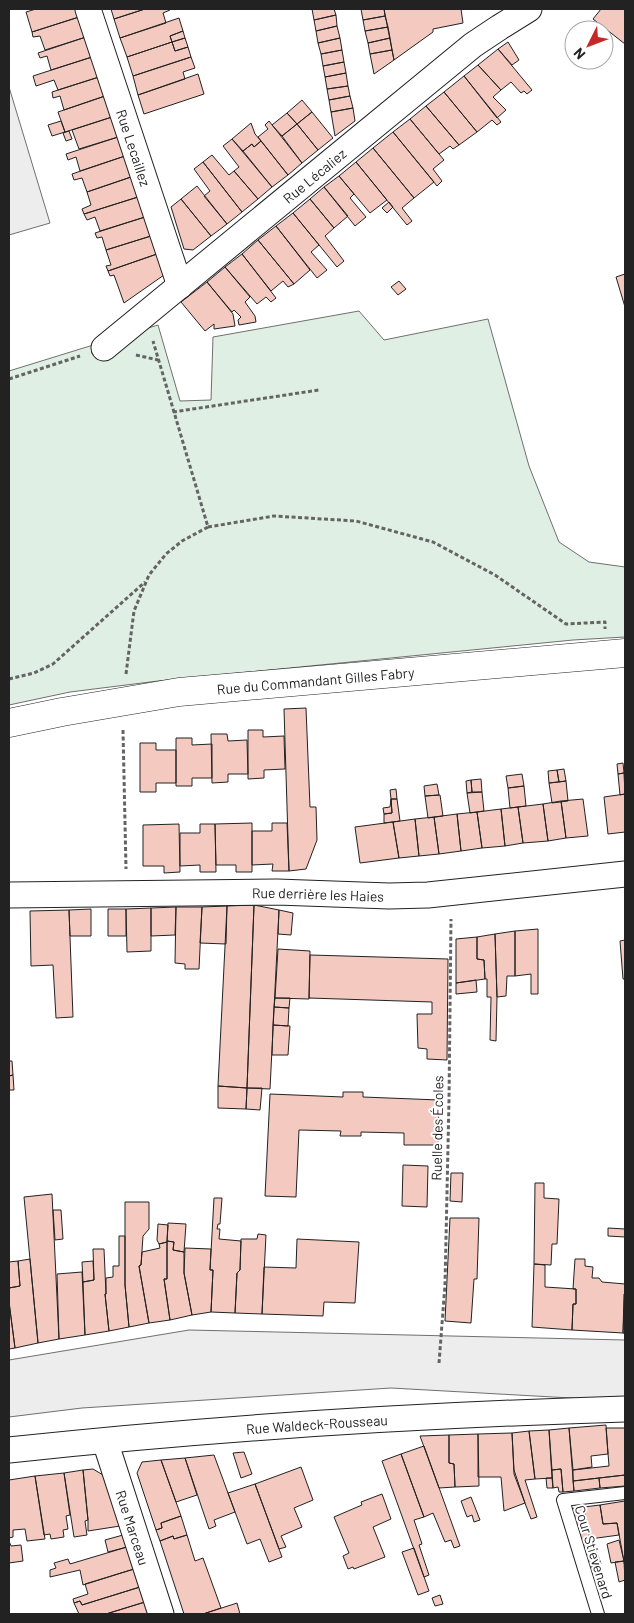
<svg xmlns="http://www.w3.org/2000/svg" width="634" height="1623" viewBox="0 0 634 1623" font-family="Barlow,sans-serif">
<rect width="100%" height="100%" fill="#fff"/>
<path fill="#e0efe3" stroke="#6f6f6f" d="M359,311L384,340L488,319L529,466L559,542L589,562L625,567V637L573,640L158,681L70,692L9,705V371L158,325L180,401L211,400L213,337Z"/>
<path fill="#ededed" stroke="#6f6f6f" d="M9,87L50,223L9,235Z
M189,1330L625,1340V1401L391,1388L82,1408L9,1417V1360Z"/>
<path fill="#f3c9c0" stroke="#222" d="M36,9H76L79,17L32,32L26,12Z
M111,9H145L114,19Z
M145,9H169L170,10L163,13L166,23L120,38L114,19Z
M312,9H334L336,15L314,20Z
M361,9H384L385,16L363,20Z
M384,9H461L463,23L433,29V32L394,60Z
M601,9H625V44L593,19Z
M336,15L337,26L316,31L314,20Z
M385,16L388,27L365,31L363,20Z
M79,17L86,37L45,50L40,36L33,37L32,32Z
M179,18L183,31L170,36L172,42L127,57L120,38Z
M337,26L340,38L318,43L316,31Z
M388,27L390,38L368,43L365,31Z
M183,31L185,38L172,42L170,36Z
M86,37L92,57L51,70L47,56L40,58L38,53Z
M185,38L188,47L175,51L172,42Z
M340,38L342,50L321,54L318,43Z
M390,38L392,50L370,54L368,43Z
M172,42L175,51L188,47L191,57L133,76L127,57Z
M508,42L519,60L512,65L498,49Z
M498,49L532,90L527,94L524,91L521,93L511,82L501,90L478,65Z
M342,50L344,62L323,66L321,54Z
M392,50L394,60L374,74L370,54Z
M92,57L99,77L58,90L54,80L36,86L33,76Z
M191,57L195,68L183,72L185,79L138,95L133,76Z
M344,62L346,73L325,77L323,66Z
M478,65L501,90L493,97L506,110L497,118L464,76Z
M346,73L348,86L327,89L325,77Z
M198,74L204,94L144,114L138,95Z
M464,76L501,122L497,125L492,120L477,132L444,92Z
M99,77L105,96L64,110L60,96L53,98L52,92Z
M348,86L350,96L329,100L327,89Z
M444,92L477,132L459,145L426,106Z
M105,96L112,117L65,132L58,112Z
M350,96L353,108L331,112L329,100Z
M302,100L312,112L297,124L287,113Z
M426,106L459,145L453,149L450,146L439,154L410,119Z
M353,108L355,121L335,136L331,112Z
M312,112L333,138L318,150L297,124Z
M287,113L297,124L282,136L272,125Z
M112,117L118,137L79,149L72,130Z
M410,119L444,160L433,169L442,181L437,186L393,132Z
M61,121L65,132L52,136L48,125Z
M269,121L302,163L288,175L258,137L268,129L265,125Z
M251,123L255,134L261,141L254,147L252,144L243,151L232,139Z
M297,124L318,150L302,163L282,136Z
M69,131L72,139L66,141L63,133Z
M393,132L434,182L414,198L373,148Z
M118,137L125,156L80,171L76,157L68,160L66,154Z
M232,139L272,187L258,199L234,171L239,167L223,146Z
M261,141L288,175L272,187L243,151L252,144L254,147Z
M373,148L414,198L402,208L412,221L407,225L356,162Z
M212,155L229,175L234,171L258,199L242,212L203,162Z
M125,156L131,177L87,192L82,178L74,180L72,174Z
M203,162L242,212L227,224L204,196L210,191L194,169Z
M356,162L387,200L370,213L339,176Z
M339,176L354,194L350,198L366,217L355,226L324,187Z
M131,177L138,197L84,214L82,209L91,205L87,192Z
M197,186L227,224L211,236L181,199Z
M324,187L348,216L334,228L310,199Z
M138,197L145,217L100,231L95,217L87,220L84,214Z
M181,199L211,236L193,250L184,249L171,207Z
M310,199L334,228L325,236L344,261L337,267L293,213Z
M389,202L393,207L387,213L382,208Z
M293,213L319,245L311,252L327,270L317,278L276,226Z
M145,217L151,236L106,250L102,237L97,238L95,233Z
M276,226L310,270L294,284L258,240Z
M151,236L157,254L108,271L106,266L111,265L106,250Z
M258,240L294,284L288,287L283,281L271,291L242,254Z
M157,254L164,275L124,303L114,275L110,276L108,271Z
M242,254L276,298L271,302L266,297L257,304L225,267Z
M225,267L250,297L245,302L255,316L256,322L239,325L238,320L241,317L234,310L232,312L207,282Z
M625,274V307L616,277Z
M399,281L406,289L398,295L391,287Z
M207,282L233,314L235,326L214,329V324L205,331L181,302Z
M306,708L310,807H316L317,840L306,869L289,871L284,709Z
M248,730H263V737L284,736L285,769L264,770V778L248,779Z
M211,734H227L228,741L247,740L248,774H228V782L212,783Z
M176,738H192V745L212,744V778H192V786H176Z
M140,743H156V750H176V783H156V792H140Z
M623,763L624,773L618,774L617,764Z
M564,769L566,781L559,782L557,770Z
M557,770L559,782L549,783L548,771Z
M624,773L625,794L620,795L618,774Z
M522,774L524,786L508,788L506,776Z
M481,779L482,792H472L471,780Z
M471,780L472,792L467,793L466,781Z
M566,781L568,801L552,803L549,783Z
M437,784L439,795L425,796L424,786Z
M524,786L526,806L510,808L508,788Z
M396,789L397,799H391L390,790Z
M482,792L484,811L470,813L467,793Z
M625,794V832L608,834L604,797Z
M440,795L443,816L428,818L425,796Z
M391,799L392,813L384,814L383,808L390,807Z
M391,799H397L400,821L384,823V814L392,813Z
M583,799L588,836L566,838L561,801Z
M561,801L566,838L548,841L543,804Z
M543,804L548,841L523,843L518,807Z
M518,807L523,843L505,846L501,809Z
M501,809L505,846L482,848L477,812Z
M477,812L482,848L461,851L457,814Z
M457,814L461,851L439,854L434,817Z
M434,817L439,854L419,856L415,819Z
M415,819L419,856L399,858L393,822Z
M393,822L399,858L360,863L355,827Z
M252,823V872H236V865H216L215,824Z
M272,823H287L289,871H272L273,864L252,865V831H272Z
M179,824L180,872L164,873V866H143V825Z
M200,824H215L216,872H200V865L180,866V833H200Z
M254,905L279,910L270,1089L247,1088Z
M254,905L247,1088L218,1086L227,906Z
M227,906L226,944L200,943L202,907Z
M176,907L175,935L151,936V908Z
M176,907H202L199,969H185V964L175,963Z
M151,908V951L127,952L126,909Z
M91,909V936H70L69,910Z
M108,909H126V936H108Z
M69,910L73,1017L56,1018L53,965L31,966L30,911Z
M279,910L293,913L291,935L278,934Z
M538,929V994H531V974L515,976V931Z
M515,931V976H507L506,996L497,997L495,934Z
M495,934L497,997L496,1041L490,1040L491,997H487V979H485L484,960L477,959V937Z
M477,937V959L484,960L485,979L456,983V939Z
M625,940V979H623L620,941Z
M278,949L310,951L309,999L275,998Z
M310,955L448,959L447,1060L427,1059V1049L418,1048L417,1014H432V1002L309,998Z
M476,980L477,992L456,994V983Z
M275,998H290L289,1008L274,1007Z
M274,1007L289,1008L288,1026L273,1025Z
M273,1025L290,1026L288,1055H272Z
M9,1061H12L13,1075L9,1076Z
M13,1075L14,1090H9V1076Z
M218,1086L247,1088L246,1109L218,1108Z
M247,1088H262L260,1110L246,1109Z
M343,1092H363V1097L439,1100L438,1145H404V1133L361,1132V1136H340L341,1131L299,1130L296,1197L265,1196L270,1094L343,1097Z
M403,1165L428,1166L427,1207L402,1206Z
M451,1173H463L462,1202L450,1201Z
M535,1183H544V1198L559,1199L557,1244H552L551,1265L534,1264Z
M52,1194L59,1339L38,1343L24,1197Z
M214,1198H222L220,1224H218L217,1229H220L219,1239L241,1241L240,1270L237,1273L235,1313L211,1312L213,1270H210Z
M125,1202H149V1229L143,1236L141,1265L139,1266L149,1323L129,1327L125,1285Z
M53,1210H61L63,1239L55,1240Z
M450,1218H479L477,1279H474L471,1323L445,1321Z
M168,1223L186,1224L184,1252L173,1250L174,1242L167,1241Z
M158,1224L168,1225L167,1242L159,1244L157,1240Z
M608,1228L625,1229V1237L608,1236Z
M258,1234L266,1235L262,1314L235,1313L237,1273L240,1270L241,1239H257Z
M119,1236H125V1285L129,1327L109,1331L105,1294H106V1278L113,1277V1266H119Z
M297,1239L359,1242L355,1303L324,1302L323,1316L262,1314L264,1267L296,1268Z
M167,1241L174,1242L173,1250L184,1252V1273L192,1315L170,1320L164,1279H167Z
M167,1242V1279H164L170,1320L149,1323L139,1266L141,1265L142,1252L160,1248L159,1244Z
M185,1248L211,1249L210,1270H213L211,1312L192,1315L184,1273Z
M93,1249H104L106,1294H105L109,1331L85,1335L83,1282L94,1280Z
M30,1259L38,1343L15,1348L9,1302V1288L20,1286L18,1261Z
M575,1259H585V1266L593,1267L592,1278H599L602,1282L625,1284L623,1333L572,1330L573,1304H576V1289H573Z
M18,1261L20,1286L9,1288V1262Z
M93,1261L94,1280L83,1282L82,1262Z
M534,1264L545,1265V1287L576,1289V1304H573L572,1330L532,1327Z
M82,1272L85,1335L59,1339L57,1274Z
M624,1294L625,1295V1334L623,1333Z
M9,1302L15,1348L9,1349Z
M606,1425L608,1454L591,1456L592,1467L573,1470L569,1428Z
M569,1428L574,1491L563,1492L561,1469L552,1470L549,1430Z
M606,1428H625V1475L573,1481V1470L609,1466Z
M549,1430L552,1478L535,1479L529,1431Z
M529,1431L535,1479L525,1480L537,1517L531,1519L514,1474L512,1433Z
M512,1433L514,1470L525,1503L504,1511L501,1477H478V1434Z
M478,1434L479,1486L455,1487L454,1464L449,1463V1435Z
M449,1435V1463L454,1464L455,1487L439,1488L420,1436Z
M424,1446L460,1546L454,1548L451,1540L445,1542L433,1513L424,1517L401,1454Z
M244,1452L252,1474L241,1478L233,1453Z
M401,1454L424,1517L414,1520L422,1544L419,1545L429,1575L424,1577L382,1461Z
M214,1455L235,1512L214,1520L216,1526L209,1529L185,1458Z
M185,1458L197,1495L176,1502L161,1460Z
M161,1460L181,1516L161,1523L162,1528L156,1530L137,1473L142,1462Z
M301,1467L313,1500L294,1508L302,1527L281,1536L286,1547L279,1549L255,1484Z
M93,1469L103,1475L120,1526L88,1531V1520L83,1470Z
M561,1469L563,1492H559L558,1487L553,1488L552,1470Z
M83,1470L88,1520L85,1521L87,1535L74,1537L64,1473Z
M64,1473L70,1515L66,1516L68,1529L63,1530L64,1537L51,1539L50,1534L44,1535L35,1476Z
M625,1475V1486L600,1488L599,1478Z
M35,1476L45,1539L27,1541L25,1529L13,1530V1537L9,1538V1480Z
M546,1478H552L553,1488H547Z
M599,1478L600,1488L574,1491L573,1481Z
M255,1484L282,1557L269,1562L260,1539L247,1544L228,1493Z
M382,1494L391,1519L373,1527L385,1557L354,1569L353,1567L348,1569L343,1556L349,1553L334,1517L362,1505L361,1502Z
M471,1497L480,1520L474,1522L472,1515L467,1517L461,1501Z
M625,1501V1567L617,1523L603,1524L600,1505Z
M600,1505L603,1524L617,1523L619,1535L590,1539L584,1507Z
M584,1507L590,1539H592L600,1561L587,1565L568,1509Z
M181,1516L187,1535L174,1539L173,1536L160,1541L156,1530L162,1528L161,1523Z
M123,1535L127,1547L108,1552L105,1540Z
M187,1535L195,1561L203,1558L221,1608L203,1614H184L160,1541L173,1536L174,1539Z
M619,1540L624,1561L611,1563L607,1544Z
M9,1541L11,1546L21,1545L23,1561L9,1563Z
M127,1547L134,1569L83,1585L80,1570L50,1577V1570L56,1568L54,1563L68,1559L70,1564Z
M414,1548L429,1591L418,1595L402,1552Z
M600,1561L601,1564L588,1568L587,1565Z
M624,1561L625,1580L619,1582L615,1562Z
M134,1569L140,1587L82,1605L80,1601L74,1603L73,1599L88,1594L85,1584Z
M140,1587L145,1602L106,1614H79L74,1603L80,1601L82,1605Z
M440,1595L443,1604L435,1606L432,1598Z
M145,1602L149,1614H106Z
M237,1603L240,1614H203L234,1604Z"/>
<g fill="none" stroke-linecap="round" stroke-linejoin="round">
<g stroke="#222" stroke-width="14">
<path id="service" d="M598,1614L563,1500L625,1493"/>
</g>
<g stroke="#222" stroke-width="27">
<g id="minor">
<path id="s1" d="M88,9L180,286"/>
<path id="s2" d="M104,348L473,45L500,27L529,9"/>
<path id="s3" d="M9,895L277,892L389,896L428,895L625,874"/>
<path id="s4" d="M105,1441L161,1614"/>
<path id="s5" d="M9,1450C213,1428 419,1415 625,1409"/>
</g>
</g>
<g stroke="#222" stroke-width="29">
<g id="tertiary">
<path id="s6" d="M9,723L62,712L179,692L625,653"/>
</g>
</g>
<path stroke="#646464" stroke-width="3" stroke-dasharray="4 2.5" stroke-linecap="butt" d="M136,355L158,360
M9,379L80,356
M173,412L319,390
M208,527L274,516L356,521L433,542L495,575L566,624L605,622V629
M126,674L134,611L149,575L166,554L182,541L208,527L153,341
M9,679L34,673L53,664L145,582
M123,730L126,869
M439,1363L445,1285L449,1100L451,919"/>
<use href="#service" stroke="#fff" stroke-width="12"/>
<use href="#minor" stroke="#fff" stroke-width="25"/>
<use href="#tertiary" stroke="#fff" stroke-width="28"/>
</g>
<g text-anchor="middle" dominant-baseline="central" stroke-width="4" stroke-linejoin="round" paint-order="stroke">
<g font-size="14" fill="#222" stroke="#fff">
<text stroke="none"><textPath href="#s1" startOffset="146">Rue Lecaillez</textPath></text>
<text stroke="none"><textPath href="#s2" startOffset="272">Rue Lécaliez</textPath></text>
<text stroke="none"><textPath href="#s6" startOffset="310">Rue du Commandant Gilles Fabry</textPath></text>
<text stroke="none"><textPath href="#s3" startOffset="309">Rue derrière les Haies</textPath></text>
<text transform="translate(437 1128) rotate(-89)">Ruelle des Écoles</text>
<text stroke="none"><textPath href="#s5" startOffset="309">Rue Waldeck-Rousseau</textPath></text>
<text stroke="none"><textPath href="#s4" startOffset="91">Rue Marceau</textPath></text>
<text transform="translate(594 1552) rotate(73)">Cour Stievenard</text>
</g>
</g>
<rect width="634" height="1623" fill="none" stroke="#222222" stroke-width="20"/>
<g transform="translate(589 45) rotate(228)"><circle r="24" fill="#ffffff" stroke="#a7a7a7"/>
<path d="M0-4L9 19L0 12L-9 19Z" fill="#c62828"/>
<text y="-8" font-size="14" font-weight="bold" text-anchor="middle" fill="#222222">N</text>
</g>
</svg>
